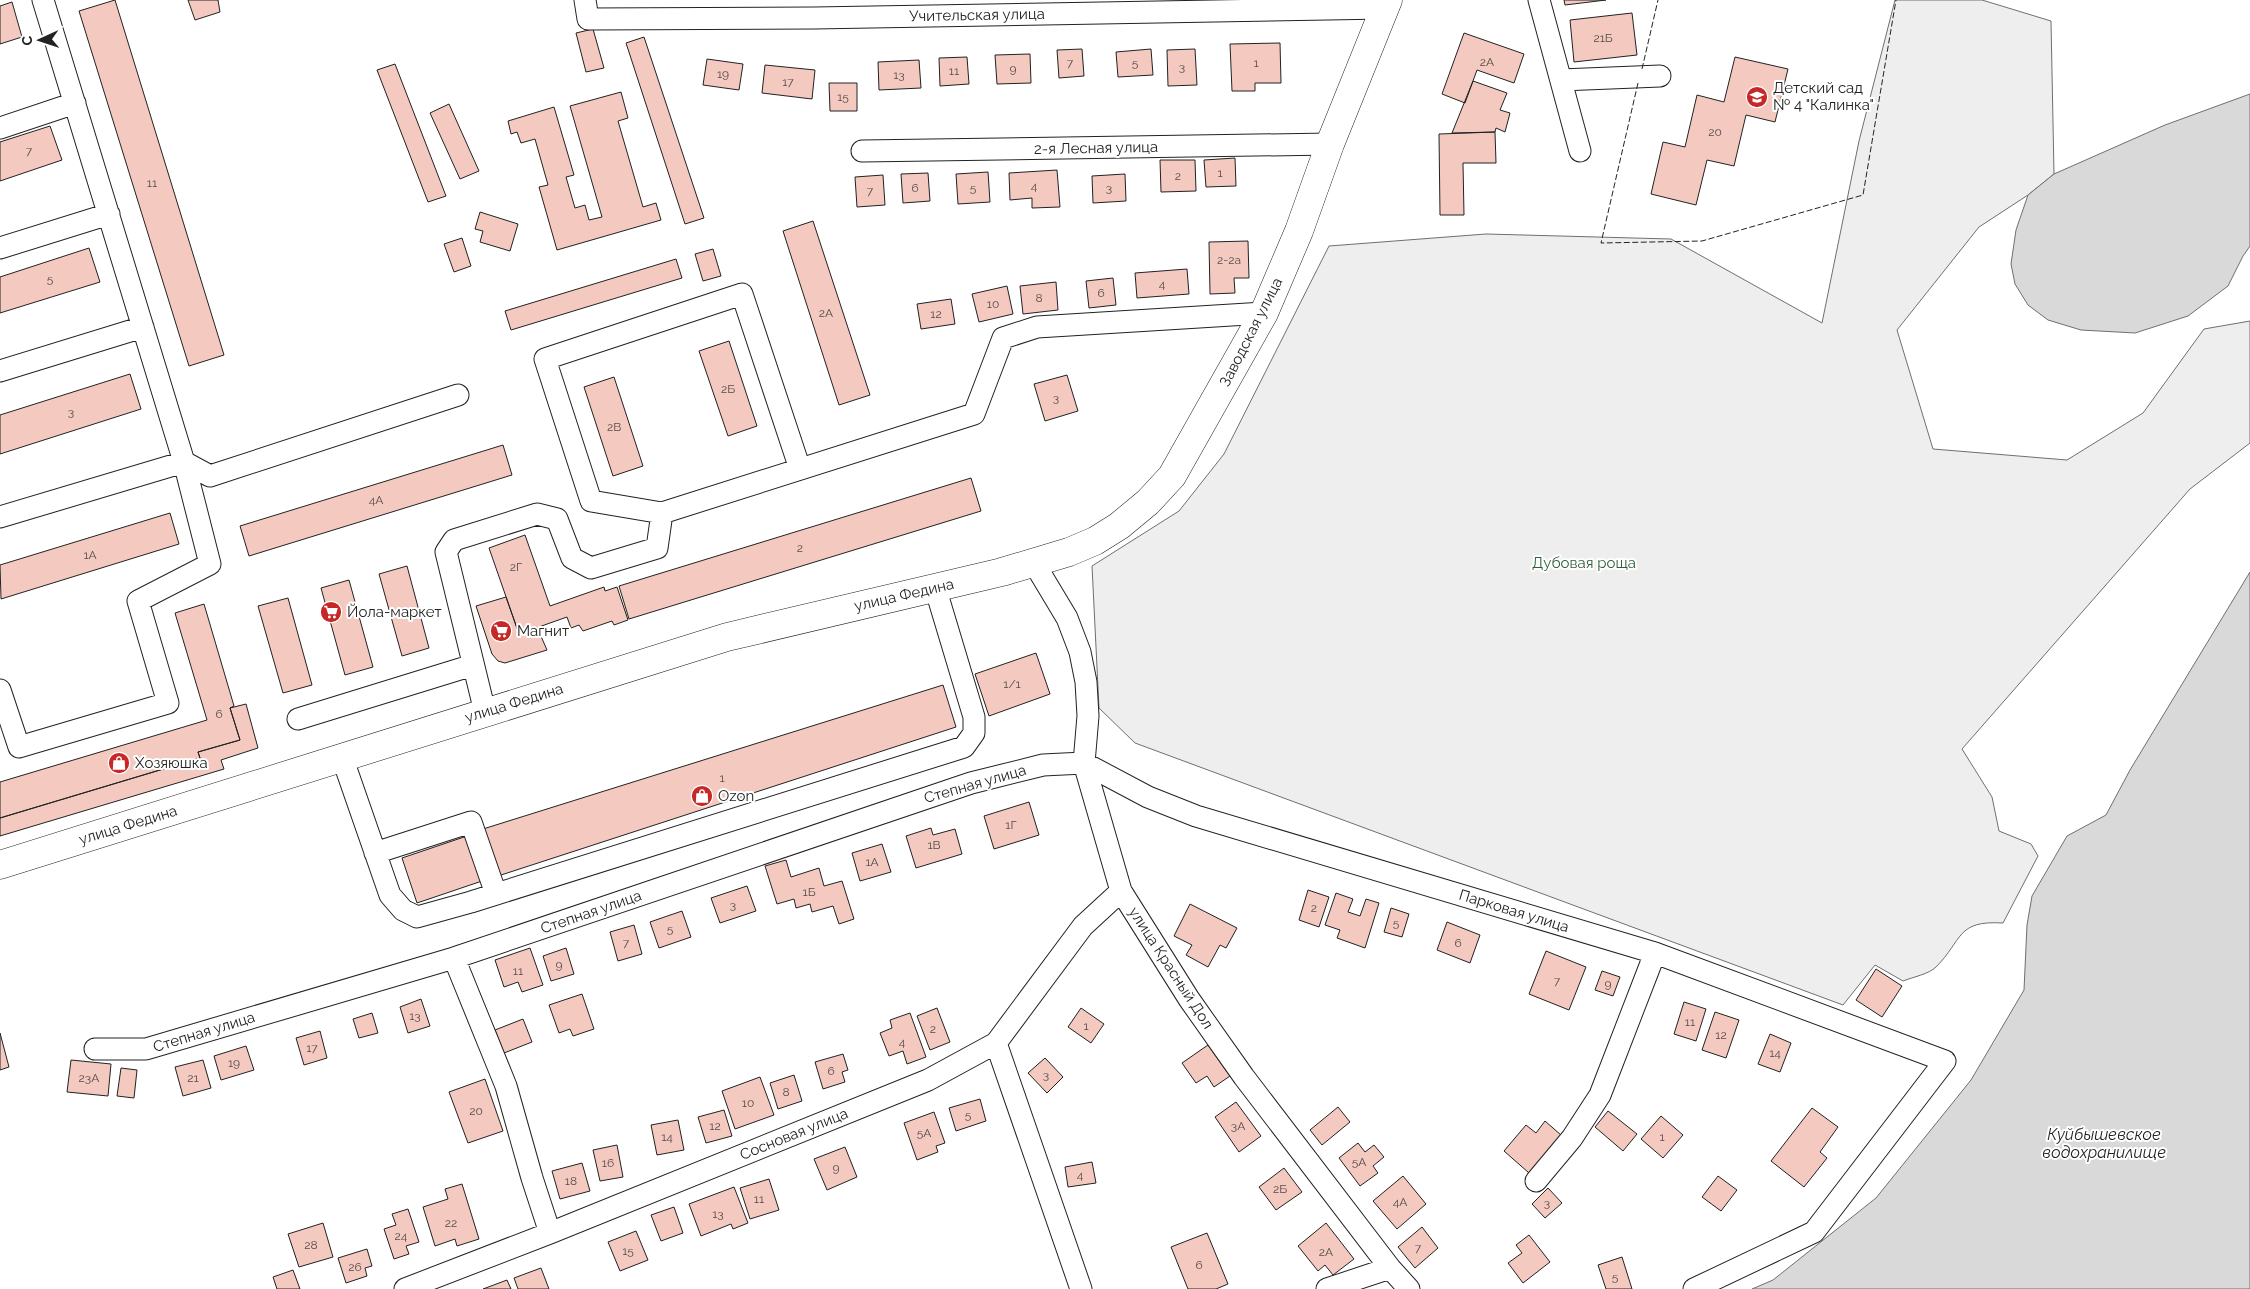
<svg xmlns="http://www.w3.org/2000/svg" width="2250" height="1289" viewBox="0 0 2250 1289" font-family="Raleway,sans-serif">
<rect width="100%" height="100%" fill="#fff"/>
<path fill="#eee" stroke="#6f6f6f" d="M1895,0H1982L2051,21L2054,174L2028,195L1979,227L1897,330L1933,449L2067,460L2143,413L2204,329L2250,321V443L2190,489L1962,749L1992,797L1999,831L2031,844L2038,856L2003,923C1956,920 1963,940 1936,967C1929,974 1913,977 1903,981L1875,965L1843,1005L1135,743L1099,708L1092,566L1179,511L1224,454L1329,246L1486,234L1671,239L1822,323L1859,141Z"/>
<path fill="#d9d9d9" stroke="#6f6f6f" d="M2250,94V246L2243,256L2228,286L2188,316L2135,333L2081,330L2048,320L2028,305L2015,284L2011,264L2016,230L2028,195L2054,174L2165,125Z
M2250,572V1289H1752L1773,1280L1876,1198L1971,1080L2024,990L2027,925L2032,896L2067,836L2106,815L2130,770Z"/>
<path fill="#f3c9c0" stroke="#222" d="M115,0L224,355L189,366L79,11Z
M188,0H218L220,12L195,20Z
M1564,0H1606L1565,5Z
M12,2L22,37L0,44V6Z
M1632,13L1637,55L1574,62L1570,20Z
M593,29L604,68L586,72L576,33Z
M1464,33L1524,54L1514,83L1477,70L1465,103L1442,94Z
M644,37L704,218L685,224L626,43Z
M1280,43L1281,83H1255V91H1232L1230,44Z
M1082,49L1084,76L1059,78L1057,50Z
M1151,49L1153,75L1118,77L1116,52Z
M1195,49L1197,85L1168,86L1167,50Z
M1030,54L1031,83L997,84L995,55Z
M967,57L969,84L940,86L939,58Z
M1735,57L1788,69L1775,122L1746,115L1734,166L1707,160L1696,205L1651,194L1663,142L1685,147L1697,95L1724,102Z
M707,59L743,64L739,90L703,85Z
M919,60L921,88L879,90L878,62Z
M395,64L446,196L428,202L377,70Z
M765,65L815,70L812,99L762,93Z
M1473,81L1507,93L1500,110L1510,113L1505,132L1496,128L1495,132L1452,133Z
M829,83H857V111H830Z
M621,92L628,118L618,121L643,207L656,203L661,220L557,250L539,187L548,185L535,139L521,143L517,132L511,134L508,121L554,107L574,175L566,177L575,208L585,205L589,220L602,217L570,106Z
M449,104L479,171L460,179L430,113Z
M50,126L62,160L0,181V142Z
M1495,132L1496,163H1463L1464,215H1440L1439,134Z
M1235,158L1236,186L1206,187L1204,160Z
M1160,160H1195L1196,191L1161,192Z
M1057,170L1060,207L1032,208V198L1010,200L1009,173Z
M988,172L990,202L958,204L956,174Z
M928,173L930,201L903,203L901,174Z
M1125,174L1126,201L1093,203L1092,176Z
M883,175L885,205L857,207L855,177Z
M480,212L518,224L510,251L480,242L483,231L475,229Z
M813,221L870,395L839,405L783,231Z
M462,238L471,266L454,272L444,244Z
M1248,241L1249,278H1234L1235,293L1210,294L1209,242Z
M89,248L100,282L0,313V277Z
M713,249L721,276L703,281L695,254Z
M676,259L682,278L511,330L505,311Z
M1187,269L1189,294L1137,298L1135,273Z
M1113,278L1116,305L1089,308L1086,281Z
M1056,282L1058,310L1023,314L1020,286Z
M1007,286L1013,314L979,322L972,294Z
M951,299L955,324L921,329L917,304Z
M729,341L757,426L728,436L699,351Z
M130,374L141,409L0,454V415Z
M1067,375L1078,411L1045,421L1034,384Z
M614,377L643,466L613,476L584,387Z
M503,445L512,475L249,556L240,526Z
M971,478L981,511L629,619L619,586Z
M170,513L179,544L1,599L0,565Z
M525,535L550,606L604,587L605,591L617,587L628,620L614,625L612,621L583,631L579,625L571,628L567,617L519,634L489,548Z
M407,566L429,648L402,656L379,574Z
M349,580L373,667L345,675L321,588Z
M506,597L519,634L537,627L547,650L505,663L498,661L492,654L476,606Z
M288,598L312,685L283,693L258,606Z
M204,604L234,706L230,708L240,740L198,752L200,758L0,818V782L207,720L175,613Z
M1036,653L1050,694L989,716L975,674Z
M943,685L956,727L498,876L483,829Z
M246,704L258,748L221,760L224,769L0,836V818L200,758L198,752L240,740L230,708Z
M1029,802L1039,835L994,849L984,816Z
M931,828L933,835L955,829L962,854L916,868L906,836Z
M467,836L482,881L417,903L402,858Z
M882,844L891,872L860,881L852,853Z
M786,860L791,877L819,868L824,886L842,881L854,919L839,924L833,906L812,912L810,904L796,908L794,899L777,904L765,866Z
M747,886L756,911L720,923L711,898Z
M1308,890L1329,897L1319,927L1299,920Z
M1336,893L1353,899L1348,912L1360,916L1366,899L1379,903L1365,948L1337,938L1340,930L1325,925Z
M1190,904L1237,928L1226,948L1220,945L1208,967L1186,955L1192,945L1174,936Z
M1391,908L1409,914L1402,937L1384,932Z
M682,911L691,937L659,948L650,922Z
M1447,922L1480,935L1470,963L1437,950Z
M634,925L642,954L618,961L610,932Z
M530,948L543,985L522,992L518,982L504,987L495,960Z
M566,948L574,974L551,981L543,956Z
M1546,951L1586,967L1569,1010L1529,994Z
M1876,969L1902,986L1882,1017L1856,1000Z
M1602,971L1620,977L1613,996L1595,990Z
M582,994L594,1029L573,1036L570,1029L559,1033L549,1005Z
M421,999L430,1026L408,1033L400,1007Z
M1684,1002L1706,1009L1696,1041L1674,1034Z
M937,1008L950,1042L930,1050L917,1016Z
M1081,1008L1104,1024L1091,1043L1068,1027Z
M1715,1012L1739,1020L1726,1058L1702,1050Z
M372,1013L378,1033L359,1038L353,1019Z
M910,1013L926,1057L907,1064L903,1051L889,1056L880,1033L892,1028L890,1020Z
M523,1019L532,1042L504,1053L495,1030Z
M320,1031L327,1058L304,1065L296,1038Z
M0,1033L9,1067L0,1070Z
M1770,1034L1791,1043L1780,1072L1758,1064Z
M1208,1045L1230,1076L1214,1087L1207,1076L1196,1083L1182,1063Z
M246,1046L254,1070L221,1080L214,1056Z
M843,1054L848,1070L842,1072L845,1082L823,1089L815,1062Z
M1045,1058L1063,1077L1047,1093L1028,1073Z
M71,1060L111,1064L108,1096L67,1092Z
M203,1060L211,1088L183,1096L175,1067Z
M121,1068L137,1070L134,1098L117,1096Z
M794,1075L802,1101L778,1109L770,1083Z
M760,1077L774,1115L735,1129L722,1091Z
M485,1079L503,1131L468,1143L449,1092Z
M980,1099L986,1121L956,1131L949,1108Z
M1236,1102L1261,1136L1239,1152L1215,1117Z
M1338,1107L1350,1122L1322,1145L1310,1130Z
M1812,1108L1838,1127L1820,1152L1827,1158L1804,1187L1771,1161Z
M724,1110L732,1136L706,1143L698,1117Z
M1608,1111L1637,1134L1623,1151L1595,1127Z
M934,1112L945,1143L936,1146L938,1152L917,1160L904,1123Z
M1661,1116L1683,1135L1663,1158L1641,1139Z
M678,1120L684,1150L657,1155L651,1125Z
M1545,1121L1561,1135L1529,1173L1504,1151L1526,1125L1536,1133Z
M1358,1143L1365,1152L1374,1145L1384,1157L1373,1166L1378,1173L1360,1186L1339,1158Z
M617,1145L623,1177L600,1181L593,1150Z
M845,1147L857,1177L827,1190L814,1159Z
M1092,1162L1096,1183L1068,1187L1065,1167Z
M582,1163L590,1191L560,1199L552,1171Z
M1284,1168L1302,1192L1276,1210L1259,1187Z
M1403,1176L1426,1204L1397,1229L1373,1201Z
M1718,1176L1737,1190L1721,1211L1702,1197Z
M769,1179L779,1210L750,1219L740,1188Z
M462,1184L479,1239L457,1246L455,1239L435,1246L423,1207L448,1199L445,1189Z
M734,1187L748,1223L733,1229L731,1224L701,1236L689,1204Z
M1548,1188L1562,1203L1545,1218L1532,1204Z
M674,1207L683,1233L661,1241L651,1215Z
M408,1209L419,1242L406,1246L409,1254L394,1259L384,1229L396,1225L392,1214Z
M323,1223L333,1257L299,1267L288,1234Z
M1326,1223L1354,1259L1333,1275L1325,1265L1318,1271L1298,1246Z
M1422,1227L1438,1248L1415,1268L1398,1247Z
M636,1231L648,1260L620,1271L608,1242Z
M1207,1233L1228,1284L1216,1289H1188L1171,1247Z
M1529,1235L1550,1262L1523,1283L1508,1263L1522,1253L1516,1245Z
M367,1249L372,1266L365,1268L367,1276L346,1283L338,1258Z
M1622,1257L1632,1289H1606L1598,1265Z
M541,1268L549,1289H518L514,1278Z
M293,1270L300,1289H277L273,1277Z
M507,1280L511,1289H483Z"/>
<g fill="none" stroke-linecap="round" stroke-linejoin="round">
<g stroke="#222" stroke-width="23">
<path id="minor" d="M585,0L588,19L814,18L1385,8
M1539,0L1580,151
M1561,80L1660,76
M0,128L75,103
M862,151L1330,144
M0,248L109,214
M0,371L143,327
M662,513L591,501L545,359L742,294L800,469
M0,517L184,462L210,476L458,395
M1034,563L1067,618L1080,652L1086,682L1088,716L1084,763L1121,891L1189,999L1244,1077L1390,1268L1327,1289
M0,690L19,747L168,703L138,601L210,564L184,462L43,0
M485,712L446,552L454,540L537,514L557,519L572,558L591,568L657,548L662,513L974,414L1003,338L1037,327L1264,313
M298,719L473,665
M342,757L390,895L403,910L417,917L471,902L964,747L974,733V717L935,587
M375,853L471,822L496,894
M454,958L506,1086L532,1178L550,1233
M996,1043L1081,1289
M95,1049H146L454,958L971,783L1043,765L1084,763L1148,797L1196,816L1655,953L1945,1061L1814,1232L1694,1289
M1536,1181L1572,1138L1600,1095L1655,953
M1390,1268L1409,1289
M405,1289L550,1233L928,1080L996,1043L1083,926L1121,891"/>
</g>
<g stroke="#222" stroke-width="29">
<path id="major" d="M0,865L727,637L1002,572L1069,552L1095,541L1119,526L1148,502L1172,476L1264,313L1299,231L1330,144L1388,0"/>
</g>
<use href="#minor" stroke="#fff" stroke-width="21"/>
<use href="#major" stroke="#fff" stroke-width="28"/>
<path stroke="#222" stroke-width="1" stroke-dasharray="6 2.5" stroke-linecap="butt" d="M1642,69L1658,0
M1638,83L1601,243L1702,241L1863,195L1896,0"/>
</g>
<defs>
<g id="school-disc" transform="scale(1.125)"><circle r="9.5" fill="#c62828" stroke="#fff"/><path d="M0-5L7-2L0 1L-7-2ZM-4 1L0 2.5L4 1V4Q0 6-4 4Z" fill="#fff"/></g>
<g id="supermarket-disc" transform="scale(1.125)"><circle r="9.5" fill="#c62828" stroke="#fff"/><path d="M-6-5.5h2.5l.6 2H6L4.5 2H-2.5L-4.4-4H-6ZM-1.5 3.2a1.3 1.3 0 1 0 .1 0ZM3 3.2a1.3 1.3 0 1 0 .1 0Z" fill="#fff"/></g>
<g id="shop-disc" transform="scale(1.125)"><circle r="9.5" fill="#c62828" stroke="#fff"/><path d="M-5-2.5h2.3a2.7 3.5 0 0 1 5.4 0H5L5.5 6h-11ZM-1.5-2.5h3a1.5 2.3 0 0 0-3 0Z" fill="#fff"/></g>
</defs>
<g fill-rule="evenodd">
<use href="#school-disc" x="1757" y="97"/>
<use href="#supermarket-disc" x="331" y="612"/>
<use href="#supermarket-disc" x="501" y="631"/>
<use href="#shop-disc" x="119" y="763"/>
<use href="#shop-disc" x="702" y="796"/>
</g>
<g text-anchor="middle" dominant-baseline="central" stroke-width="4" stroke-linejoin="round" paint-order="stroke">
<g font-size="12" fill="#564c4a">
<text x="1603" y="38">21Б</text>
<text x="1487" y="62">2А</text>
<text x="1070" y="63">7</text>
<text x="1135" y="63">5</text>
<text x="1256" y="63">1</text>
<text x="1182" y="67">3</text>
<text x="1013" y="69">9</text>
<text x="954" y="71">11</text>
<text x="723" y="74">19</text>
<text x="899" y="75">13</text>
<text x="788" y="82">17</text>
<text x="843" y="97">15</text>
<text x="1715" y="132">20</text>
<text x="29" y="151">7</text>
<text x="1220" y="173">1</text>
<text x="1178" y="176">2</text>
<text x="152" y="183">11</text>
<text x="1034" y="186">4</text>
<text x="915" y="188">6</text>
<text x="973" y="188">5</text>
<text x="1109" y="188">3</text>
<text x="870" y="191">7</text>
<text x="1229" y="260">2-2а</text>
<text x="50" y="279">5</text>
<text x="1162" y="284">4</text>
<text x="1101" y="293">6</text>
<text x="1039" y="298">8</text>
<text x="993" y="304">10</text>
<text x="826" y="313">2А</text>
<text x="936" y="314">12</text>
<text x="728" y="389">2Б</text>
<text x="1056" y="398">3</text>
<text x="71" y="412">3</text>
<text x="614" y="427">2В</text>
<text x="376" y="500">4А</text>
<text x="800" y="548">2</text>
<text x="90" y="555">1А</text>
<text x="516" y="567">2Г</text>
<text x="1012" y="684">1/1</text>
<text x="219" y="714">6</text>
<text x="722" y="778">1</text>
<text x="1011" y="825">1Г</text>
<text x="934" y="845">1В</text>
<text x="872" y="862">1А</text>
<text x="809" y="892">1Б</text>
<text x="733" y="905">3</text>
<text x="1314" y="908">2</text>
<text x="1396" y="923">5</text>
<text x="670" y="929">5</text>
<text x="626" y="943">7</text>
<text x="1458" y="943">6</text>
<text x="559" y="965">9</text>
<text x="518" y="971">11</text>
<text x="1557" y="981">7</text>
<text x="1608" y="984">9</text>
<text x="415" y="1016">13</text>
<text x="1690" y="1022">11</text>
<text x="1086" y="1026">1</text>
<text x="933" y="1029">2</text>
<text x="1721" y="1035">12</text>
<text x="902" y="1042">4</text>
<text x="312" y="1048">17</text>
<text x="1775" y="1053">14</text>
<text x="234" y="1063">19</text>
<text x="831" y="1071">6</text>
<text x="1046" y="1075">3</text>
<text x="89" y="1078">23А</text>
<text x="193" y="1078">21</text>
<text x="786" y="1092">8</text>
<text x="748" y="1103">10</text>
<text x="476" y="1111">20</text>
<text x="968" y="1115">5</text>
<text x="715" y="1126">12</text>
<text x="1238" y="1126">3А</text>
<text x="924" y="1133">5А</text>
<text x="667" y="1137">14</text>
<text x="1662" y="1137">1</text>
<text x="1359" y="1162">5А</text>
<text x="608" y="1163">16</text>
<text x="836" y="1168">9</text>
<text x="1080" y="1175">4</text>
<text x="571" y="1181">18</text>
<text x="1280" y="1189">2Б</text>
<text x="759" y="1199">11</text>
<text x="1400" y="1202">4А</text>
<text x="1547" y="1203">3</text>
<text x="718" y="1214">13</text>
<text x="451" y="1223">22</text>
<text x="401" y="1236">24</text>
<text x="311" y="1245">28</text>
<text x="1418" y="1248">7</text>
<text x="628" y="1251">15</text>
<text x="1326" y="1252">2А</text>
<text x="1199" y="1265">6</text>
<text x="355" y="1267">26</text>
<text x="1615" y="1277">5</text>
</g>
<g font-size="15" fill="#222" stroke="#fff">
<text transform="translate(977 15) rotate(-1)">Учительская улица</text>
<text transform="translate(1096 148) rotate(-1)">2-я Лесная улица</text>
<text transform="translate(1251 332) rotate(-63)">Заводская улица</text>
<text transform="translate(904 595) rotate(-13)">улица Федина</text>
<text transform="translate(514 703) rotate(-17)">улица Федина</text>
<text transform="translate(975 784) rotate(-16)">Степная улица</text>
<text transform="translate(128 825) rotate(-17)">улица Федина</text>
<text transform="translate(1514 911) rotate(17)">Парковая улица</text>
<text transform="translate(591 912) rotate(-19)">Степная улица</text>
<text transform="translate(1171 968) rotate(57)">улица Красный Дол</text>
<text transform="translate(204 1032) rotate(-17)">Степная улица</text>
<text transform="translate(794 1134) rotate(-22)">Сосновая улица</text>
</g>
<g font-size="15" fill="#222" stroke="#fff" text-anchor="start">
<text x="1773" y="88">Детский сад<tspan x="1773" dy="17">№ 4 "Калинка"</tspan></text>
<text x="347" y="612">Йола-маркет</text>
<text x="517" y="631">Магнит</text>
<text x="135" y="763">Хозяюшка</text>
<text x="718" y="796">Ozon</text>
</g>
<g font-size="15" fill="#2f5e38" stroke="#fff">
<text x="1584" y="563">Дубовая роща</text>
</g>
<g font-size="16" font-style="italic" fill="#222" stroke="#fff">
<text x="2104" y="1134">Куйбышевское<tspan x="2104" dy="18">водохранилище</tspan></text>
</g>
</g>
<g transform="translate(40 40) rotate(267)" stroke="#ffffff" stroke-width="4" paint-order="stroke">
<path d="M0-4L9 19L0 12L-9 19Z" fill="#222222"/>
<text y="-8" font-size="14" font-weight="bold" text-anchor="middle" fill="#222222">С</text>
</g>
</svg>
